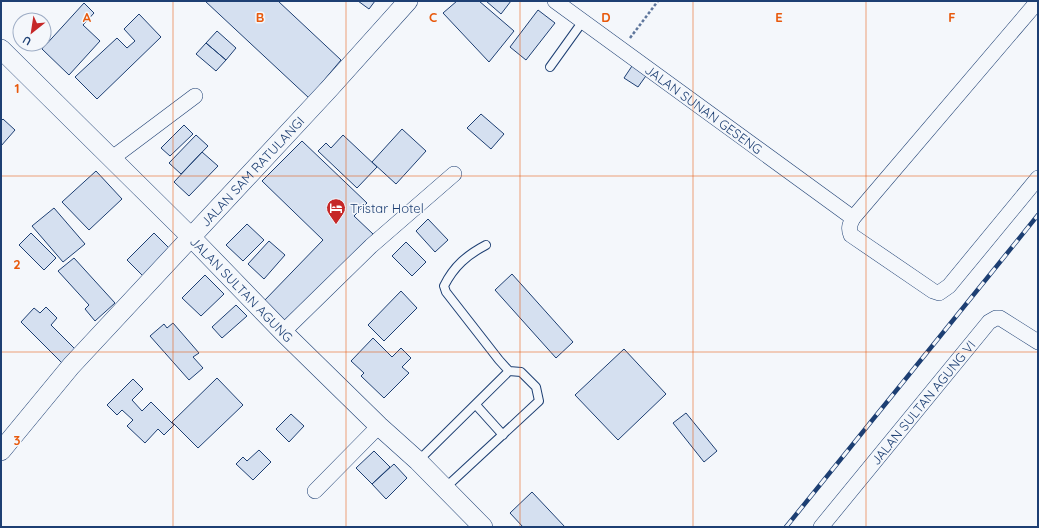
<svg xmlns="http://www.w3.org/2000/svg" width="1039" height="528" viewBox="0 0 1039 528" font-family="Quicksand,sans-serif">
<rect width="100%" height="100%" fill="#f4f7fb"/>
<path fill="#d5e0f0" stroke="#1d3f73" d="M205,1H278L341,60L309,98Z
M358,1H375L369,9Z
M457,1H479L514,31L489,62L443,13Z
M486,1H511L501,14Z
M84,3L94,13L83,25L100,41L69,75L42,49Z
M538,10L555,23L526,60L510,47Z
M139,14L161,37L97,99L75,77L117,38L127,48L135,41L124,29Z
M217,31L236,48L226,60L206,43Z
M206,43L226,60L216,71L196,54Z
M634,63L648,73L638,87L624,78Z
M481,114L504,134L491,149L467,128Z
M3,119L15,130L1,146V121Z
M184,125L193,134L170,156L161,148Z
M402,129L426,151L396,184L372,162Z
M196,135L208,146L181,174L169,163Z
M343,135L377,167L357,188L318,151L326,143L331,148Z
M302,141L367,203L354,216L373,234L284,322L263,302L323,240L262,181Z
M202,152L218,166L189,196L174,182Z
M96,171L122,199L89,230L62,202Z
M54,208L85,244L63,262L32,226Z
M428,219L448,240L435,252L416,231Z
M247,224L264,240L243,261L226,245Z
M31,233L56,258L44,270L19,245Z
M154,233L171,250L144,277L127,260Z
M269,241L285,255L264,279L248,264Z
M406,242L426,262L412,276L392,256Z
M74,258L115,303L95,321L85,309L89,305L58,271Z
M512,274L573,342L556,358L495,290Z
M205,275L224,294L201,316L182,298Z
M401,291L417,308L384,341L368,325Z
M236,305L247,316L222,338L212,327Z
M46,307L57,318L51,325L75,349L62,363L21,322L34,308L40,313Z
M173,323L199,353L193,357L203,368L189,380L150,336L164,324L167,328Z
M373,338L392,357L401,348L411,358L402,367L409,373L384,398L361,376L364,373L351,361Z
M624,349L666,394L618,440L575,395Z
M217,378L243,405L198,448L172,422Z
M133,379L143,389L132,400L142,411L151,402L174,425L164,435L158,429L145,443L127,426L133,420L122,410L117,415L107,405Z
M686,413L717,451L704,462L673,423Z
M291,414L304,426L289,442L276,429Z
M259,450L271,462L253,480L236,464L243,457L247,461Z
M374,451L390,467L372,484L356,468Z
M394,464L407,478L386,499L372,484Z
M532,492L565,527H523L510,513Z"/>
<g fill="none" stroke-linecap="round" stroke-linejoin="round">
<g stroke="#1d3f73" stroke-width="10">
<path id="service" d="M550,67L583,21
M476,405L503,435
M418,461L509,371
M445,488L539,401L536,387L521,372L509,371L499,360L446,292L444,286C454,266 467,255 486,245"/>
</g>
<g stroke="#1d3f73" stroke-width="16">
<g id="minor">
<path id="s1" d="M555,1L853,218"/>
<path d="M1038,1L853,218C850,224 848,228 851,235L933,291L939,293L949,286L1038,178"/>
<path d="M111,159L195,96"/>
<path d="M283,332L371,246L454,174"/>
<path d="M315,491L379,426"/>
<path id="s2" d="M821,527L989,322L996,318H1000L1038,342"/>
</g>
</g>
<g stroke="#1d3f73" stroke-width="20">
<g id="tertiary">
<path id="s3" d="M1,49L191,237L283,332L379,426L418,461L483,527"/>
<path id="s4" d="M1,451L71,366L329,89L408,1"/>
</g>
</g>
<path stroke="#5e769c" stroke-width="2.5" stroke-dasharray="3 2" stroke-linecap="butt" d="M630,38L658,1"/>
<use href="#service" stroke="#f4f7fb" stroke-width="8"/>
<use href="#minor" stroke="#f4f7fb" stroke-width="15"/>
<use href="#tertiary" stroke="#f4f7fb" stroke-width="19"/>
<g stroke="#1d3f73" stroke-width="4.5">
<path id="rail" d="M786,527L1038,215"/>
</g>
<use href="#rail" stroke="#f4f7fb" stroke-width="3" stroke-dasharray="9" stroke-linecap="butt"/>
</g>
<path fill="none" stroke="#e8590c" stroke-width="1" stroke-opacity="0.55" d="M173,1V527M346,1V527M520,1V527M693,1V527M866,1V527M1,176H1038M1,352H1038"/>
<defs>
<g id="hotel-pin" transform="scale(1)"><path d="M0 17L-7.5 6A9.5 9.5 0 1 1 7.5 6Z" fill="#c62828" stroke="#f4f7fb"/><path d="M-6-4.5h1.5V1H6V5H4.5V3h-9V5H-6ZM-4 0a1.8 1.8 0 1 1 3.6 0ZM.5 0V-2.5h3Q6-2.5 6 0Z" fill="#fff"/></g>
</defs>
<g fill-rule="evenodd">
<use href="#hotel-pin" x="336" y="208"/>
</g>
<g text-anchor="middle" dominant-baseline="central" stroke-width="3" stroke-linejoin="round" paint-order="stroke">
<g font-size="13" fill="#1d3f73" stroke="#f4f7fb">
<text stroke="none"><textPath href="#s1" startOffset="184">JALAN SUNAN GESENG</textPath></text>
<text stroke="none"><textPath href="#s4" startOffset="376">JALAN SAM RATULANGI</textPath></text>
<text stroke="none"><textPath href="#s3" startOffset="340">JALAN SULTAN AGUNG</textPath></text>
<text stroke="none"><textPath href="#s2" startOffset="161">JALAN SULTAN AGUNG VI</textPath></text>
</g>
<g font-size="13" fill="#1d3f73" stroke="#f4f7fb" text-anchor="start">
<text x="350" y="208">Tristar Hotel</text>
</g>
</g>
<g font-size="13" text-anchor="middle" font-weight="bold" fill="#e8590c" stroke="#f4f7fb" stroke-width="3" stroke-linejoin="round" paint-order="stroke">
<text x="87" y="22">A</text>
<text x="260" y="22">B</text>
<text x="433" y="22">C</text>
<text x="606" y="22">D</text>
<text x="779" y="22">E</text>
<text x="952" y="22">F</text>
<text x="17" y="93">1</text>
<text x="17" y="269">2</text>
<text x="17" y="445">3</text>
</g>
<rect width="1039" height="528" fill="none" stroke="#1d3f73" stroke-width="4"/>
<g transform="translate(32 32) rotate(210)"><circle r="19" fill="#f4f7fb" stroke="#9eadc5"/>
<path d="M0-3L7 15L0 10L-7 15Z" fill="#c62828"/>
<text y="-6" font-size="11" font-weight="bold" text-anchor="middle" fill="#1d3f73">U</text>
</g>
</svg>
